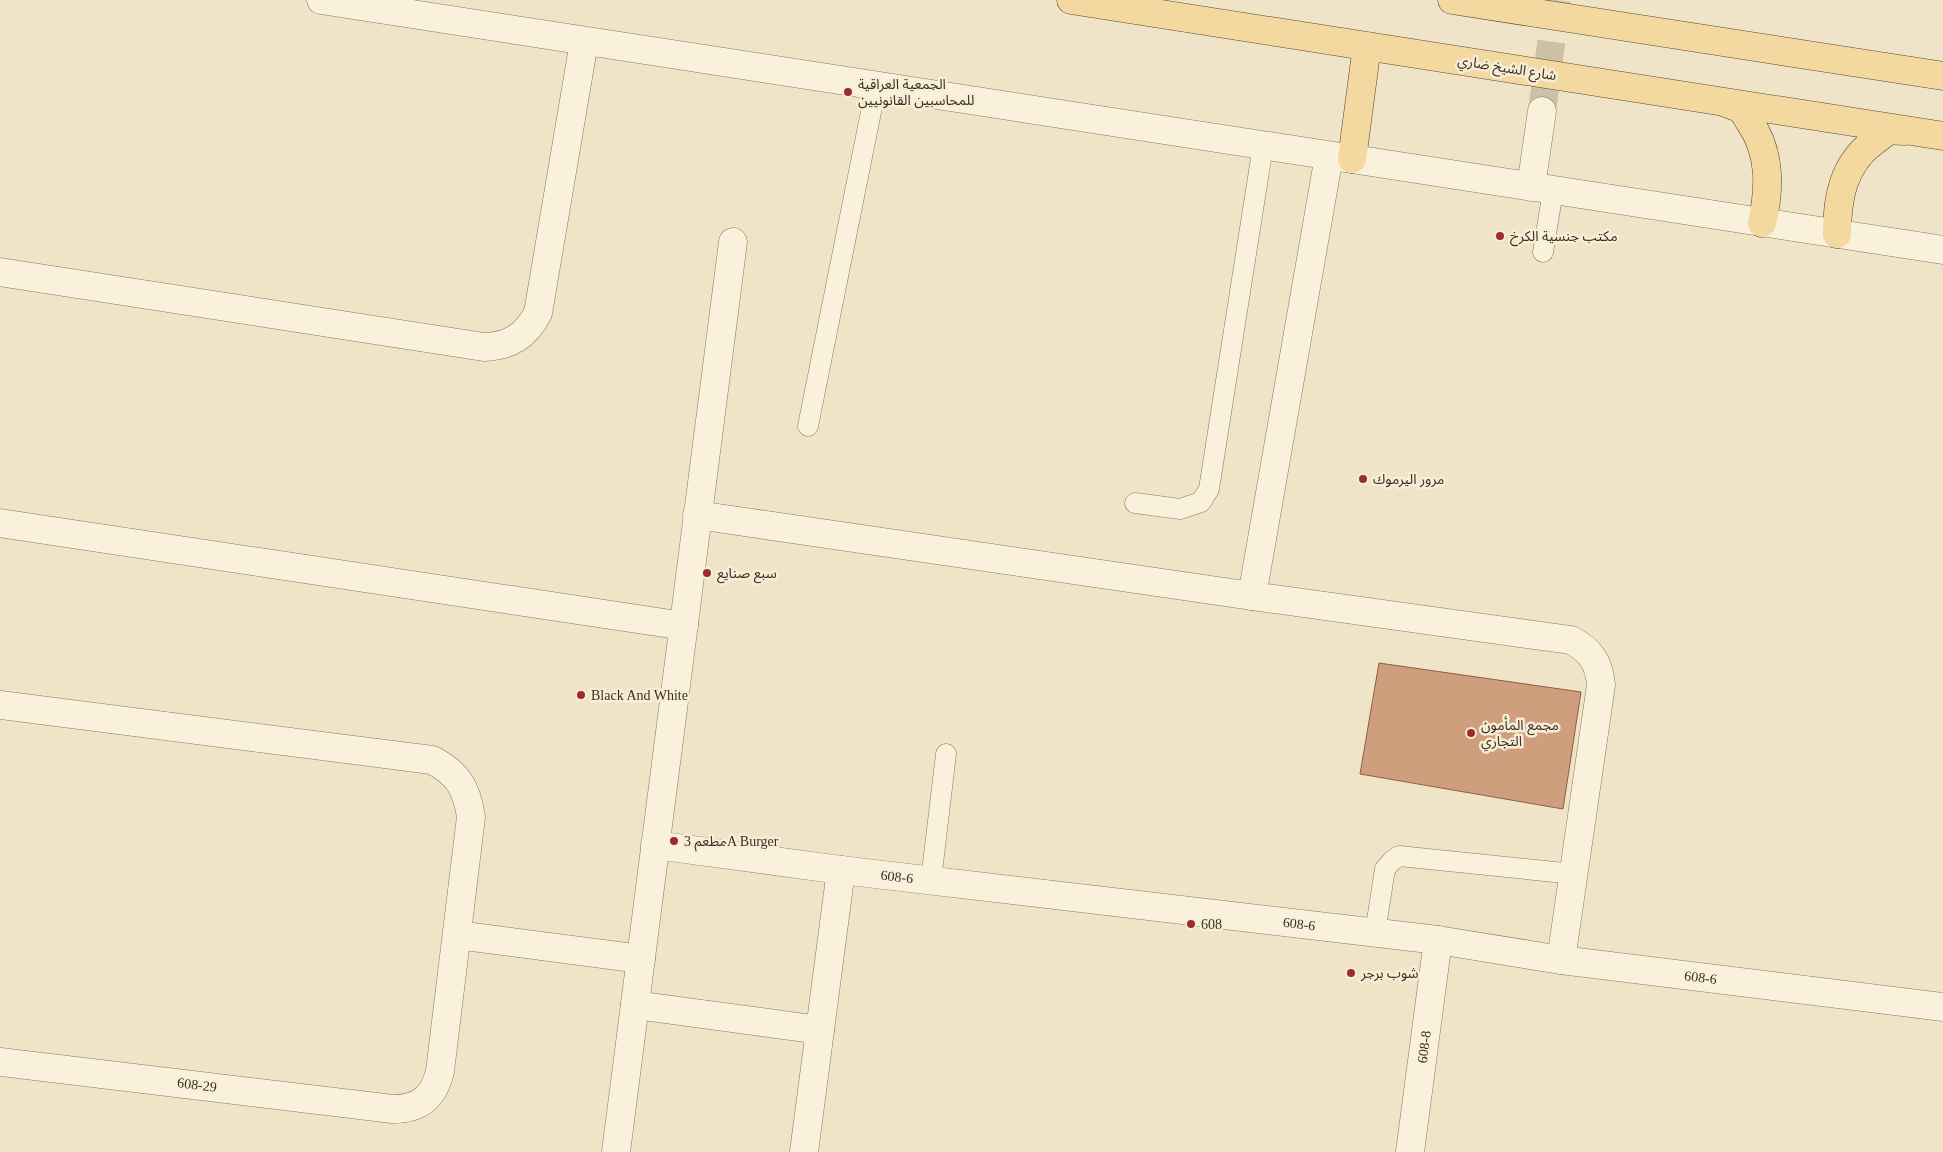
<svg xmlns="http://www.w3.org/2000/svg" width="1943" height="1152" viewBox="0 0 1943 1152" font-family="'Times New Roman','Noto Sans Arabic',serif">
<rect width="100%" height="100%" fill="#f0e4c8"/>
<path fill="#cf9f7d" stroke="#8d5f41" d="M1379,663L1581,692L1563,809L1360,774Z"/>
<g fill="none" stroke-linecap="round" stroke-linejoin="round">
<path stroke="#ccc0a6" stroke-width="28" stroke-dasharray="28 14" stroke-linecap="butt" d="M1542,111L1557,0"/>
<g stroke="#8d765c" stroke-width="21">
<path id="service" d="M1543,252L1553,191
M808,426L876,87
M1135,503L1180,509L1201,502L1209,489L1263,146
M931,880L946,754
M1375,933L1385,869L1392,861L1399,856L1574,874"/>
</g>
<g stroke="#8d765c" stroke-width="29">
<path id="pedestrian" d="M1531,187L1542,111"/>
</g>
<g stroke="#8d765c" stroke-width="29">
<g id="minor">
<path d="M321,0L1943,250"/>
<path d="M0,272L484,347C510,346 526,336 538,313L584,42"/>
<path d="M697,515L1252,596L1571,640C1590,650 1599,662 1601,685L1561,960"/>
<path d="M0,523L684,626"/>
<path d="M1252,596L1329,156"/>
<path d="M0,705L432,760C458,773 467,789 471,817L440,1071C434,1097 420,1109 393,1109L0,1062"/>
<path id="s1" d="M655,845L841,870L1438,940L1561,960L1943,1007"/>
<path d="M457,935L641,959"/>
<path d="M635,1005L820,1030"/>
<path d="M616,1152L733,242"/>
<path d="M804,1152L841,870"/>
<path id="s2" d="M1410,1152L1438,940"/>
</g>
</g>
<g stroke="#5b4430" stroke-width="29">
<path id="primary" d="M1071,0L1943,136
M1452,0L1943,76
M1726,103C1730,105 1736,106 1740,109C1744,111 1747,118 1749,121C1771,152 1770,188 1762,223
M1352,159L1367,46
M1837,234C1837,198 1843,165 1873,142C1878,139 1884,133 1889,131C1894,130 1900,131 1905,131"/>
</g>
<use href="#service" stroke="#faf1dc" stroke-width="20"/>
<use href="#pedestrian" stroke="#faf1dc" stroke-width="28"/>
<use href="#minor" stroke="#faf1dc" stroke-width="28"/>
<use href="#primary" stroke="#f3d9a0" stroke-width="28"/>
</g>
<g fill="#9e2a2b" stroke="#f7eed8" stroke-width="2">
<circle cx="848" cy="92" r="5"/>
<circle cx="1500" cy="236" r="5"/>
<circle cx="1363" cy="479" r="5"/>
<circle cx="707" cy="573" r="5"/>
<circle cx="581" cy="695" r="5"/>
<circle cx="1471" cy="733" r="5"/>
<circle cx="674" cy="841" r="5"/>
<circle cx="1191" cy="924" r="5"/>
<circle cx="1351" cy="973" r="5"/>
</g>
<g text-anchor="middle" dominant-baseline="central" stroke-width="5" stroke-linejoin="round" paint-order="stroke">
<g font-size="14" fill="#3d2e20" stroke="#f7eed8">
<text transform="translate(1507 68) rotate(9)">شارع الشيخ ضاري</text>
<text stroke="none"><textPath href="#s1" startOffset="244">608-6</textPath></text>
<text stroke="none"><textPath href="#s1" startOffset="649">608-6</textPath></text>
<text stroke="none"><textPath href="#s1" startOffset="1054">608-6</textPath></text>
<text stroke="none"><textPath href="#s2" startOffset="106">608-8</textPath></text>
<text transform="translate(197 1085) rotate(7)">608-29</text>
</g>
<g font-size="14" fill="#3d2e20" stroke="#f7eed8" text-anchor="start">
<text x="858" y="84">الجمعية العراقية<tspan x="858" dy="16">للمحاسبين القانونيين</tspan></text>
<text x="1510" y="236">مكتب جنسية الكرخ</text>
<text x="1373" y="479">مرور اليرموك</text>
<text x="717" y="573">سبع صنايع</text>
<text x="591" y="695">Black And White</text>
<text x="1481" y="725">مجمع المأمون<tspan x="1481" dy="16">التجاري</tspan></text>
<text x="684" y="841">مطعم 3A Burger</text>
<text x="1201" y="924">608</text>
<text x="1361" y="973">شوب برجر</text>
</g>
</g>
</svg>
